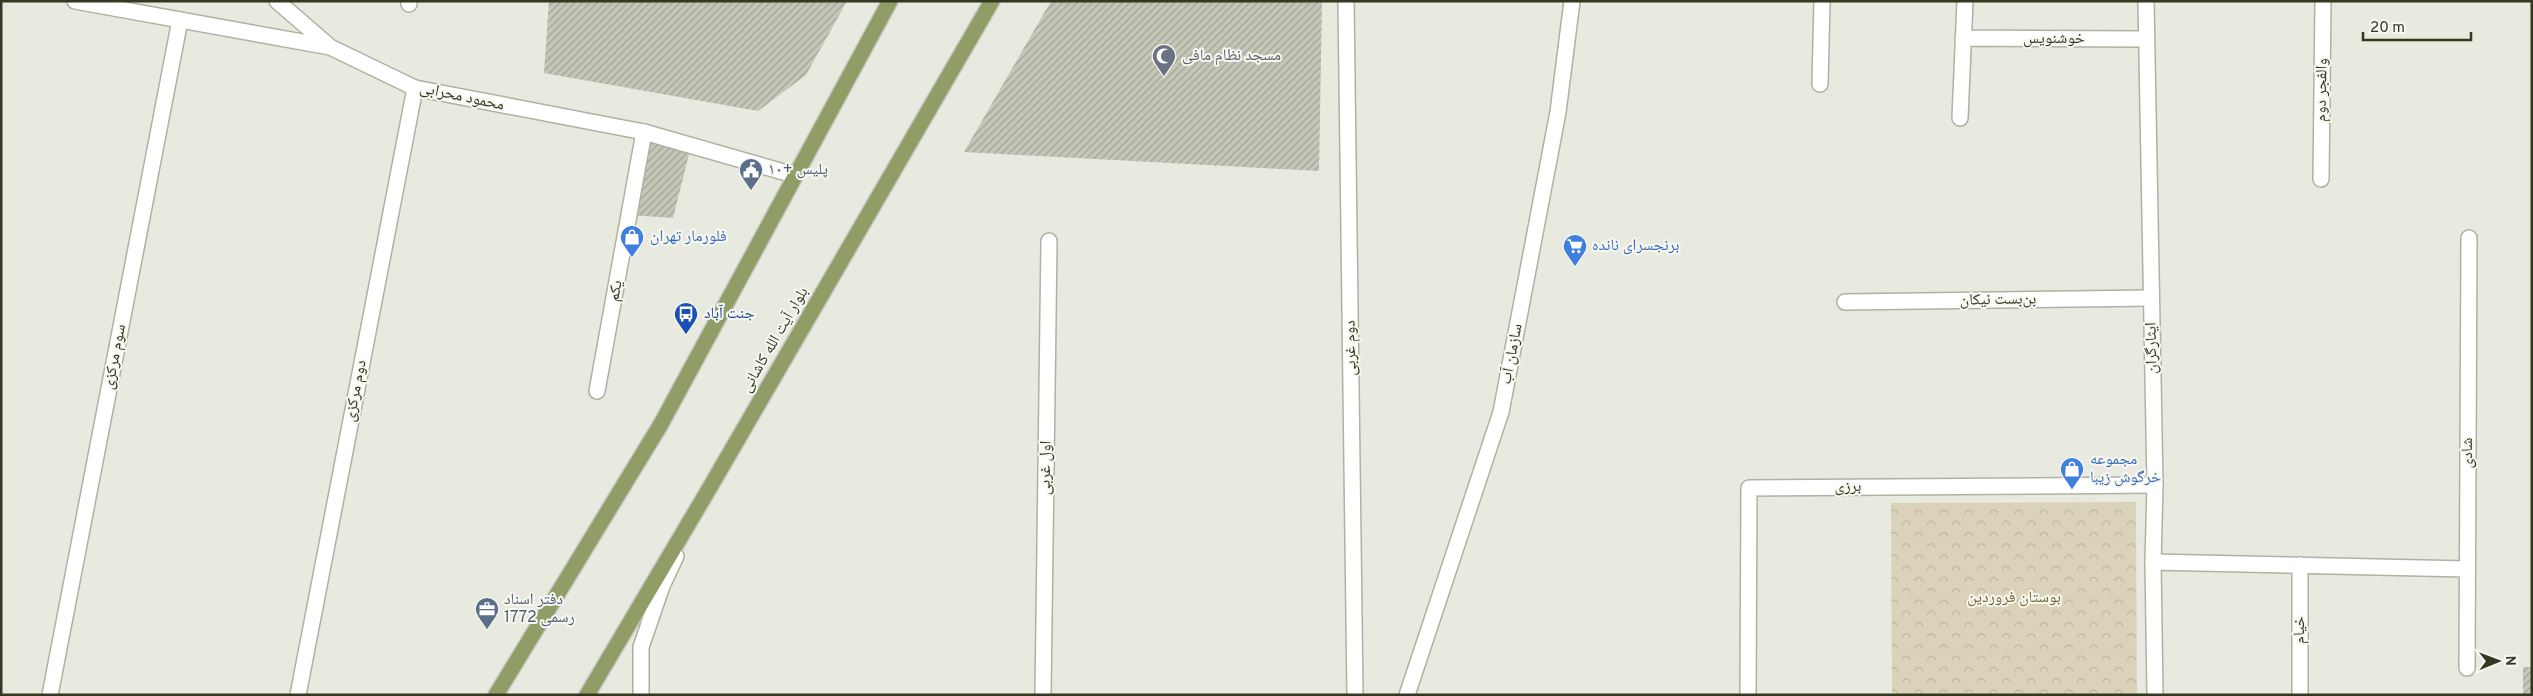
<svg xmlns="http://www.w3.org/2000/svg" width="2533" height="696" viewBox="0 0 2533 696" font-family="Overpass,'Noto Naskh Arabic',sans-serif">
<defs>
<pattern id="park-crowns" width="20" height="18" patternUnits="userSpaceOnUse" patternTransform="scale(1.25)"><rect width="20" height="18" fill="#dad3b9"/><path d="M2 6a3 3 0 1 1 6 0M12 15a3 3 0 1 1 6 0" fill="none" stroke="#bcb69f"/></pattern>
<pattern id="building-hatch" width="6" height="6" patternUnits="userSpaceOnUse" patternTransform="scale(1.25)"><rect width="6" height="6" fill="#c6c7b8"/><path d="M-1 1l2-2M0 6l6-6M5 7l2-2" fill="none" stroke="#a1a395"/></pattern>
</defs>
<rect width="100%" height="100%" fill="#e9eadf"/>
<path fill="url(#park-crowns)" d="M2136,502L2137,695H1892L1891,503Z"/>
<path fill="url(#building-hatch)" d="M549,1H847L806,75L758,111L544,73Z
M1051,1H1322L1319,171L964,152Z
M648,133L691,146L673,218L629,215Z
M2523,667H2532V695H2523Z"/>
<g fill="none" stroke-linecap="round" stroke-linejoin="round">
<g stroke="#afb1a2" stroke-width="18">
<path id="minor" d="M1346,1L1355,695
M409,4V1
M1963,38L2146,39
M1820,84L1822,1
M1960,118L1965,1
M2321,179L2323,1
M1845,302L2151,298
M597,391L644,132
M2153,562L2467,569
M2467,668L2469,238
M50,695L180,20
M298,695L415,88
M1043,695L1049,241
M1407,695L1501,412L1558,112L1572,1
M1748,695L1749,488L2155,485
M2300,695V565"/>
</g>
<g stroke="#afb1a2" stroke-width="18">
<path id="tertiary" d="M75,1L330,47L415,88L644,132L794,175
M277,1L329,46
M2146,1L2155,485L2153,562L2155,695"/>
</g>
<g stroke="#acaf99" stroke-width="18">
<path id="secondary" d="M641,695V647L662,586L676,556"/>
</g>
<g stroke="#c6c8c1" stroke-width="18">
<path id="primary" d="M496,695L661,424L890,1
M587,695L709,489L992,1"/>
</g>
<use href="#minor" stroke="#fff" stroke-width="15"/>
<use href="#tertiary" stroke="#fff" stroke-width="15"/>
<use href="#secondary" stroke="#fff" stroke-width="15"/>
<use href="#primary" stroke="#909d66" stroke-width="15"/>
</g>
<defs>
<g id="mosque-pin" transform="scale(1.25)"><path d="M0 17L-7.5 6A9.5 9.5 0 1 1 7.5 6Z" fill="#6b7280" stroke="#f7f7f0"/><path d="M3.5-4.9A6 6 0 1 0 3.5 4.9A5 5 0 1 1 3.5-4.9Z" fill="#fff"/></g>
<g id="civic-pin" transform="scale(1.25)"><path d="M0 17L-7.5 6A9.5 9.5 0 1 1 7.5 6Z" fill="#5c6f8a" stroke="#f7f7f0"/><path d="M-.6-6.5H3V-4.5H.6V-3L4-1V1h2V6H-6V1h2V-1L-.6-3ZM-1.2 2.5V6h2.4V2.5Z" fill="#fff"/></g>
<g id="shop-pin" transform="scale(1.25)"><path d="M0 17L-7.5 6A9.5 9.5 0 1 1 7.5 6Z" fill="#3f7fe0" stroke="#f7f7f0"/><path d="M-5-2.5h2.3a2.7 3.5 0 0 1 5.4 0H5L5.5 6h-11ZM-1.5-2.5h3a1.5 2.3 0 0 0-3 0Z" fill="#fff"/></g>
<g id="supermarket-pin" transform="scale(1.25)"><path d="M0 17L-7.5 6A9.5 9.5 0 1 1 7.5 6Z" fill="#3f7fe0" stroke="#f7f7f0"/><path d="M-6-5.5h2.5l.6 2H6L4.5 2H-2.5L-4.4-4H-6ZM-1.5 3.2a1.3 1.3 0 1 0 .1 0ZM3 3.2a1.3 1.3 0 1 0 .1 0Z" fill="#fff"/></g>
<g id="bus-pin" transform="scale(1.25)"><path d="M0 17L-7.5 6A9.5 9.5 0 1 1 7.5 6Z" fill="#1a4fb4" stroke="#f7f7f0"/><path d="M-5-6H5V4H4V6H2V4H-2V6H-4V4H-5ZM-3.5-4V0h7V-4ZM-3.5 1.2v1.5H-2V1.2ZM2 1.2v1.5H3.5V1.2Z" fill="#fff"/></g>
<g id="office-pin" transform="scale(1.25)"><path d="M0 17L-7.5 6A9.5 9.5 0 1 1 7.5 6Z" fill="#5c6f8a" stroke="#f7f7f0"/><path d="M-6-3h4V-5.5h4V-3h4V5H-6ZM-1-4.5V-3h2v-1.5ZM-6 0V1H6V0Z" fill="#fff"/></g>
</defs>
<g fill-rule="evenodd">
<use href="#mosque-pin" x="1164" y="56"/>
<use href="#civic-pin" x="751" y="170"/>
<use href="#shop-pin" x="632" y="237"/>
<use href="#supermarket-pin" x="1575" y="246"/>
<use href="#bus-pin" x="686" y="314"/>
<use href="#shop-pin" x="2072" y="469"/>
<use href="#office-pin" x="487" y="609"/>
</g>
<g text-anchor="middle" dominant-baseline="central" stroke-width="4" stroke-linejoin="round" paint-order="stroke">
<g font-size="16" fill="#333921" stroke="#f7f7f0">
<text x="2054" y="39">خوشنویس</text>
<text transform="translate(2322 90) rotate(-89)">والفجر دوم</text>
<text transform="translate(462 97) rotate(12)">محمود محرابی</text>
<text transform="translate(616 291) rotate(-80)">یکم</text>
<text transform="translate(1998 300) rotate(-1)">بن‌بست نیکان</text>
<text transform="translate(775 340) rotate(-60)">بلوار آیت الله کاشانی</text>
<text transform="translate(1351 348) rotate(-91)">دوم غربی</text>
<text transform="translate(2152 348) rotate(-91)">ایثارگران</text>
<text transform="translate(1512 354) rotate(-79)">سازمان آب</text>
<text transform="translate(115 357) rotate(-79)">سوم مرکزی</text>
<text transform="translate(356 391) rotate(-79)">دوم مرکزی</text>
<text transform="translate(2468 453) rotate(-90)">شادی</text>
<text transform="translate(1046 468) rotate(-89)">اول غربی</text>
<text x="1848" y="487">برزی</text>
<text transform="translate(2300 630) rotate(-90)">خیام</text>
</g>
<g font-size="16" fill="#5b616d" stroke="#f7f7f0" text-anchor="start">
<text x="1182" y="56">مسجد نظام مافی</text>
</g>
<g font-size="16" fill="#4e5e75" stroke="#f7f7f0" text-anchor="start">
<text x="768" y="170">پلیس +۱۰</text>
<text x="504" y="600">دفتر اسناد<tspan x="504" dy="18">رسمی 1772</tspan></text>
</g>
<g font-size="16" fill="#366cbe" stroke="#f7f7f0" text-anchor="start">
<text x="650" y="237">فلورمار تهران</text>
<text x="1592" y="246">برنجسرای نانده</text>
<text x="2090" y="460">مجموعه<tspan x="2090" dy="18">خرگوش زیبا</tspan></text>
</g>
<g font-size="16" fill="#164399" stroke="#f7f7f0" text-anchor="start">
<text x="704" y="314">جنت آباد</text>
</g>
<g font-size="16" fill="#6e672e" stroke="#f7f7f0">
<text x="2014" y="598">بوستان فروردین</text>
</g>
</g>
<rect width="2533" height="696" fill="none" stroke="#333921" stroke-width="5"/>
<g transform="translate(2498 661) rotate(89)" stroke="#f7f7f0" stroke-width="4" paint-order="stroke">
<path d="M0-4L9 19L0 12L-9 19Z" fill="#333921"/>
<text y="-8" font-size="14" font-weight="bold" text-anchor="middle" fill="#333921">N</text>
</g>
<path d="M2363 32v8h108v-8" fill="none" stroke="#333921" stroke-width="2.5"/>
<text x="2370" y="32" font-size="15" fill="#333921" stroke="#f7f7f0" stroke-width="4" paint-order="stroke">20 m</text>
</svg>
